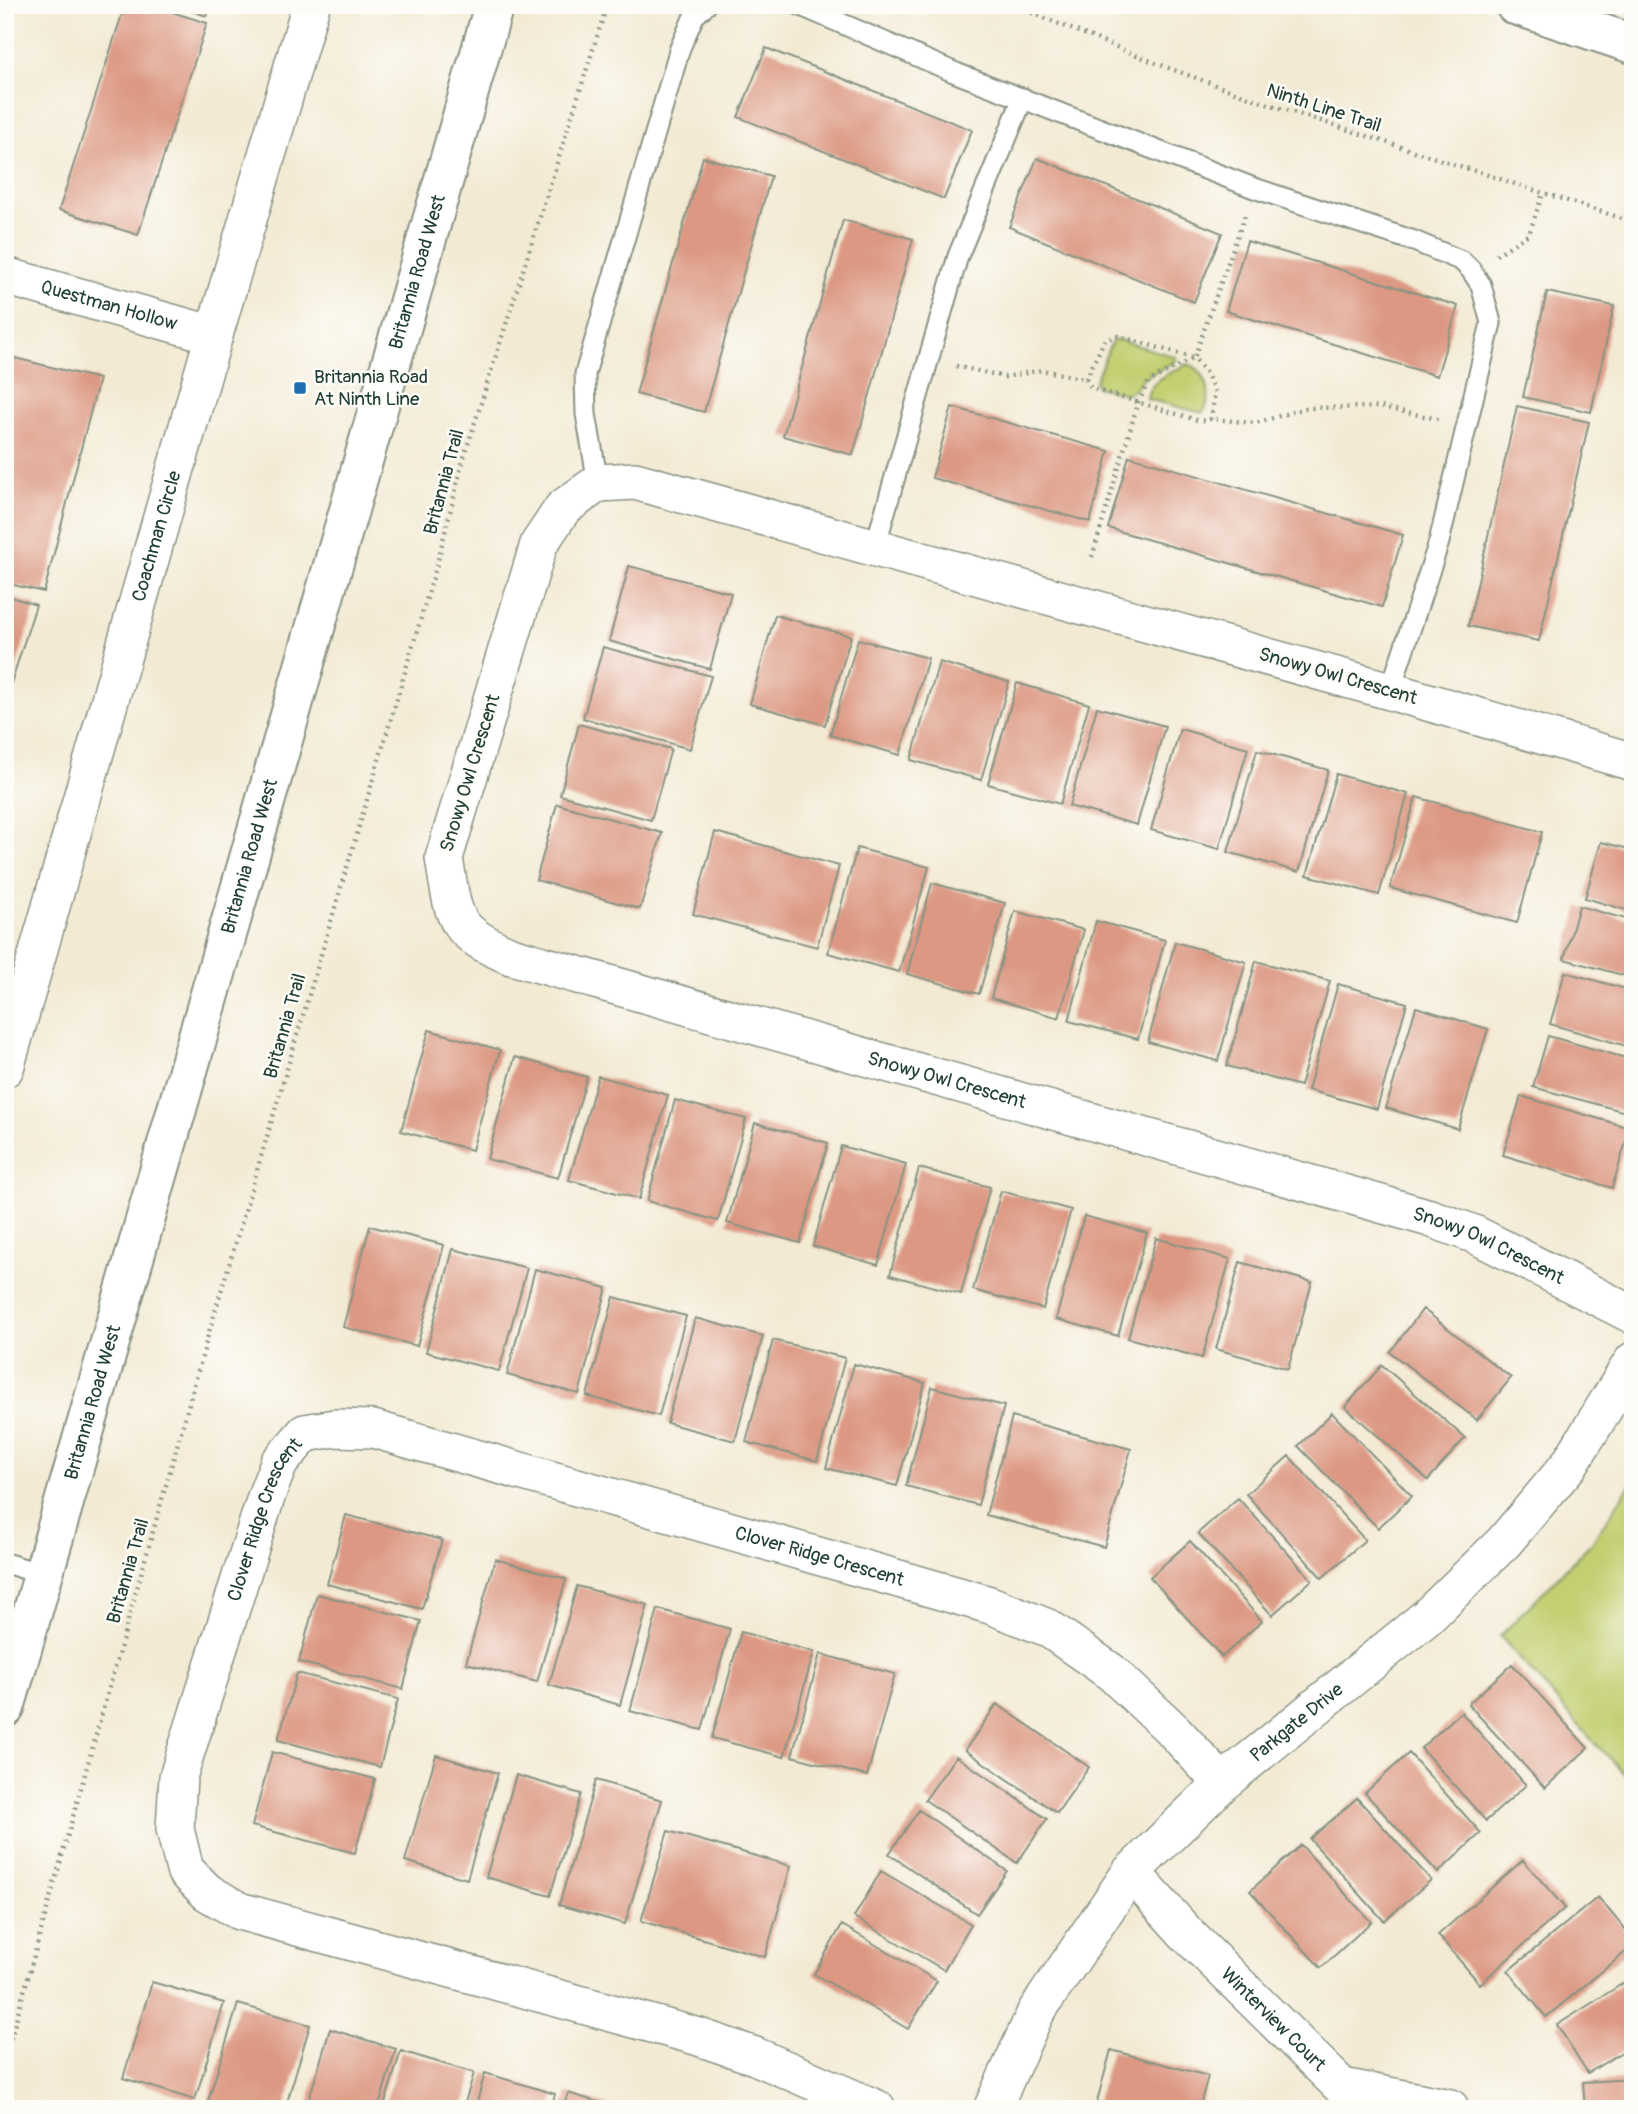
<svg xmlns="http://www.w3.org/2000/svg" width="1638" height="2114" viewBox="0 0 1638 2114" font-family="Pangolin,sans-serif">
<rect width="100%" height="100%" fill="#fdfcf7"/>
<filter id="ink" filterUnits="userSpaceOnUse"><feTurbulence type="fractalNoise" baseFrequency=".0143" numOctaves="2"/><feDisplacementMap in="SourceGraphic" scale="14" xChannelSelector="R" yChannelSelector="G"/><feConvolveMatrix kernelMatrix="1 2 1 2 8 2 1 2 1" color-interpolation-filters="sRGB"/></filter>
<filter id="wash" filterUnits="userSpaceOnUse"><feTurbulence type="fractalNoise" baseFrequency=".00686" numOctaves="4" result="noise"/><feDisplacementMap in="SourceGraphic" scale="28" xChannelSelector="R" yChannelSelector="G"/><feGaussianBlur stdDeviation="1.57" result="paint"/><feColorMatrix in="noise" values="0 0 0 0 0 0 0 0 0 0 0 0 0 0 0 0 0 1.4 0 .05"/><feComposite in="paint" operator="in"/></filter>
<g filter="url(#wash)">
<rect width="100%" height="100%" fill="#f3ead4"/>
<path fill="#c3cf71" stroke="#718652" stroke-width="2" d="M1119,340L1176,357V361L1143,378L1135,389L1127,394L1097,387L1095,381L1112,341Z
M1188,364C1207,369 1215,399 1202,413L1147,399C1148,379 1173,372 1188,364Z
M1633,1480V1783L1590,1738L1500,1636L1592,1542Z"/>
<g id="blocks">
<path fill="#dc9882" d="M125,5H149L207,23L138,235L59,210Z
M176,5H210L206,16Z
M766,48L972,130L944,199L738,117Z
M703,157L771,176L704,412L636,394Z
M1037,158L1222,233L1194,302L1009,227Z
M843,220L913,239L853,455L783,436Z
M1247,241L1458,306L1437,376L1226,311Z
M1547,292L1614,306L1591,412L1523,397Z
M15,358L99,379L44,592L5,583V395Z
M1517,406L1589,422L1539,641L1468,626Z
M952,407L1109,451L1090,522L932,478Z
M1129,456L1403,535L1382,607L1108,528Z
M629,566L731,593L710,669L609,641Z
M5,595L36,605L6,699H5Z
M775,615L851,636L825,725L750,704Z
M858,639L928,658L900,755L830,735Z
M603,647L711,676L690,749L583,718Z
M939,662L1009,682L981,780L911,760Z
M1017,683L1089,704L1060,804L988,784Z
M1097,707L1165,726L1137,825L1069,806Z
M579,724L671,749L651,820L560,795Z
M1180,729L1248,748L1219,849L1151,830Z
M1257,750L1328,770L1299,872L1228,852Z
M1336,774L1408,794L1379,895L1307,875Z
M1416,797L1542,832L1517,923L1390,888Z
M557,804L662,833L640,909L536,880Z
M715,832L839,866L817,947L693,914Z
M1601,842L1633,850V912L1585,898Z
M857,848L929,867L899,972L828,953Z
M932,883L1005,903L979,994L907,974Z
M1579,906L1633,921V978L1564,959Z
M1015,911L1084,930L1059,1018L991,998Z
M1096,921L1165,940L1138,1039L1069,1021Z
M1175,942L1246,962L1218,1061L1148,1042Z
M1256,961L1330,981L1300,1086L1227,1066Z
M1565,972L1633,991V1048L1550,1024Z
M1338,984L1407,1003L1377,1109L1308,1090Z
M1416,1007L1488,1029L1458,1129L1386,1108Z
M429,1030L500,1050L472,1150L401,1131Z
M1548,1036L1633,1060V1114L1533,1087Z
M515,1057L587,1077L558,1178L487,1159Z
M598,1076L668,1095L639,1199L569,1180Z
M1521,1096L1630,1128L1612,1188L1503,1155Z
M675,1100L746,1119L718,1221L647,1201Z
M755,1123L828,1143L800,1243L727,1223Z
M841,1146L906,1164L878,1265L813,1246Z
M919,1168L990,1187L961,1294L890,1275Z
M1001,1191L1071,1210L1043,1309L973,1290Z
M1084,1216L1147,1233L1118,1336L1056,1319Z
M370,1226L444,1245L417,1346L343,1327Z
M1156,1238L1230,1259L1202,1358L1128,1338Z
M453,1249L527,1268L499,1371L426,1352Z
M1240,1262L1312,1282L1288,1369L1216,1349Z
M535,1269L607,1288L579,1394L507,1375Z
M614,1297L686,1316L659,1416L587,1396Z
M1423,1309L1511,1378L1477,1420L1390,1352Z
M695,1318L763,1336L735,1441L667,1423Z
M773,1340L845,1358L817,1461L746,1442Z
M854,1364L925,1383L897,1486L826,1468Z
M1382,1365L1465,1438L1428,1480L1345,1407Z
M932,1387L1004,1406L978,1505L906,1486Z
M1332,1413L1412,1496L1378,1528L1298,1446Z
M1012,1417L1131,1449L1104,1547L986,1515Z
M1289,1456L1365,1540L1322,1578L1246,1494Z
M1238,1498L1312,1580L1272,1615L1198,1533Z
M346,1515L442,1540L422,1609L327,1584Z
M1190,1541L1262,1621L1222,1657L1150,1577Z
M495,1559L566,1579L537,1682L466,1663Z
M577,1586L648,1605L620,1705L549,1685Z
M317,1594L421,1621L403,1689L299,1662Z
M658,1609L730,1629L702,1730L630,1711Z
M741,1632L814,1652L784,1757L712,1738Z
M820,1654L895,1674L867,1776L792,1756Z
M1512,1664L1588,1748L1545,1788L1468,1704Z
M297,1673L398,1699L380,1767L278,1740Z
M997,1704L1089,1767L1057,1813L965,1750Z
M1461,1712L1526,1785L1486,1821L1421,1748Z
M272,1752L375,1779L355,1853L252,1826Z
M1409,1753L1481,1833L1438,1873L1365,1793Z
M436,1755L498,1773L467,1879L405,1861Z
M956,1756L1047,1819L1017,1863L925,1800Z
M516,1775L581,1794L550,1896L486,1877Z
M596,1780L662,1800L625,1924L559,1905Z
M1357,1798L1431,1880L1384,1921L1310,1839Z
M919,1810L1007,1871L977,1914L889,1854Z
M668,1831L791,1866L765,1957L641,1921Z
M1301,1845L1371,1922L1321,1968L1250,1891Z
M1523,1860L1565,1908L1480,1984L1438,1935Z
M881,1871L971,1924L944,1970L854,1917Z
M1598,1897L1633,1939V1946L1546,2017L1508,1971Z
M842,1925L937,1981L908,2029L814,1974Z
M1633,1977V2045L1588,2073L1557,2025Z
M152,1982L224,2003L195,2100L123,2078Z
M238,2004L310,2025L285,2109H232L208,2101Z
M330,2029L396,2049L378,2109H306Z
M1111,2050L1208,2076L1199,2109H1111L1096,2105Z
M401,2051L474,2073L463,2109H383Z
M485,2073L555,2094L551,2109H475Z
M1633,2079V2109H1585L1583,2082Z
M568,2093L617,2108V2109H563Z"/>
</g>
</g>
<g filter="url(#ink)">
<use href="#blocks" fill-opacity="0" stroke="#899484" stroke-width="2"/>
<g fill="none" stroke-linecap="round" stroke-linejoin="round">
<g stroke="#899484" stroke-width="23">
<path id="service" d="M799,5L956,73L1254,188L1414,241L1462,261L1471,270L1481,285L1491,323L1439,542L1390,691
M598,483L586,414L585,374L680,48L694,16L706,5
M875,547L958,256L1023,98
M5,1563L45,1575"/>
</g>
<g stroke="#899484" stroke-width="40">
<g id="minor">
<path id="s1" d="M5,276L214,335"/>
<path id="s2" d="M1633,762L1390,691L635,481L598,483L563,508L539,544L444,858C454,918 451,931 511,956L1430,1218L1474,1234L1633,1315"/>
<path id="s3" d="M5,1068L214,335L311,5"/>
<path id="s4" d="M1131,1872L1186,1933L1342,2087L1450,2108"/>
<path id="s5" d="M877,2109L755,2056L696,2036L239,1911L207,1892L185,1870L175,1829L178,1777L267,1494L279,1463L305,1433L335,1428L373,1429L990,1605L1048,1628L1111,1672L1174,1731L1222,1783"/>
<path id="s6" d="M992,2109L1036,2012L1131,1872L1222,1783L1427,1617L1504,1542L1569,1465L1633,1361"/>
</g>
</g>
<g stroke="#899484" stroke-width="42">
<g id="secondary">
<path d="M1515,5L1633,44"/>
<path id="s7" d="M5,1708L494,5"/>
</g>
</g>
<path stroke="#899484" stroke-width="4.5" stroke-dasharray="2 5" stroke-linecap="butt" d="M1012,5L1166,67L1268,104L1633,222
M1496,255L1529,234L1543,193
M956,366L1005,377L1042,370L1086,379L1091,388L1200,421L1211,419L1256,423L1306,408L1380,407L1438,419
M1086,379L1105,339L1118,336L1194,358L1207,374L1215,392L1211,419
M1092,557L1138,403L1149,381L1194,358L1245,215
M5,2059L209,1332L437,564L464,457L607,5"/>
<use href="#service" stroke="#fff" stroke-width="19"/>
<use href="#minor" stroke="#fff" stroke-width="37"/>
<use href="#secondary" stroke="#fff" stroke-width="38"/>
</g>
</g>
<rect fill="#1f6fb2" stroke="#fdfcf7" stroke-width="2.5" x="293" y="381" width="14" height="14" rx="3.5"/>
<g text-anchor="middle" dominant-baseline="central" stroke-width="5" stroke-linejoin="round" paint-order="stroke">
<g font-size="19" fill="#1f3d34" stroke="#fdfcf7">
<text transform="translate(1324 108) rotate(18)">Ninth Line Trail</text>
<text stroke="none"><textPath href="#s7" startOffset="1494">Britannia Road West</textPath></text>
<text stroke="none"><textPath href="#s1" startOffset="108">Questman Hollow</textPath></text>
<text transform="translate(444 482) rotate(-75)">Britannia Trail</text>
<text stroke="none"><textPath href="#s3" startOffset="553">Coachman Circle</textPath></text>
<text transform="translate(1338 676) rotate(16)">Snowy Owl Crescent</text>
<text transform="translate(470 773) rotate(-73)">Snowy Owl Crescent</text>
<text stroke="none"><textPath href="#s7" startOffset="886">Britannia Road West</textPath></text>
<text transform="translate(285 1026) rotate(-74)">Britannia Trail</text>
<text stroke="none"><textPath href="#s2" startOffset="2070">Snowy Owl Crescent</textPath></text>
<text stroke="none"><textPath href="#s2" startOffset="2637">Snowy Owl Crescent</textPath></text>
<text stroke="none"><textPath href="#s7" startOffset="318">Britannia Road West</textPath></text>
<text stroke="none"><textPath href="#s5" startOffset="1104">Clover Ridge Crescent</textPath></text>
<text stroke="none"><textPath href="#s5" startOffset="1734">Clover Ridge Crescent</textPath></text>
<text transform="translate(128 1571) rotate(-74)">Britannia Trail</text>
<text stroke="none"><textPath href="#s6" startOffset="499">Parkgate Drive</textPath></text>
<text stroke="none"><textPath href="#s4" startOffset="205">Winterview Court</textPath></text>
</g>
<g font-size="19" fill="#1f3d34" stroke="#fdfcf7" text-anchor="start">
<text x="314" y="377">Britannia Road<tspan x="314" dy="22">At Ninth Line</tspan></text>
</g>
</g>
<rect width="1638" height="2114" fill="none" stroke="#fdfcf7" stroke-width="28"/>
</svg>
